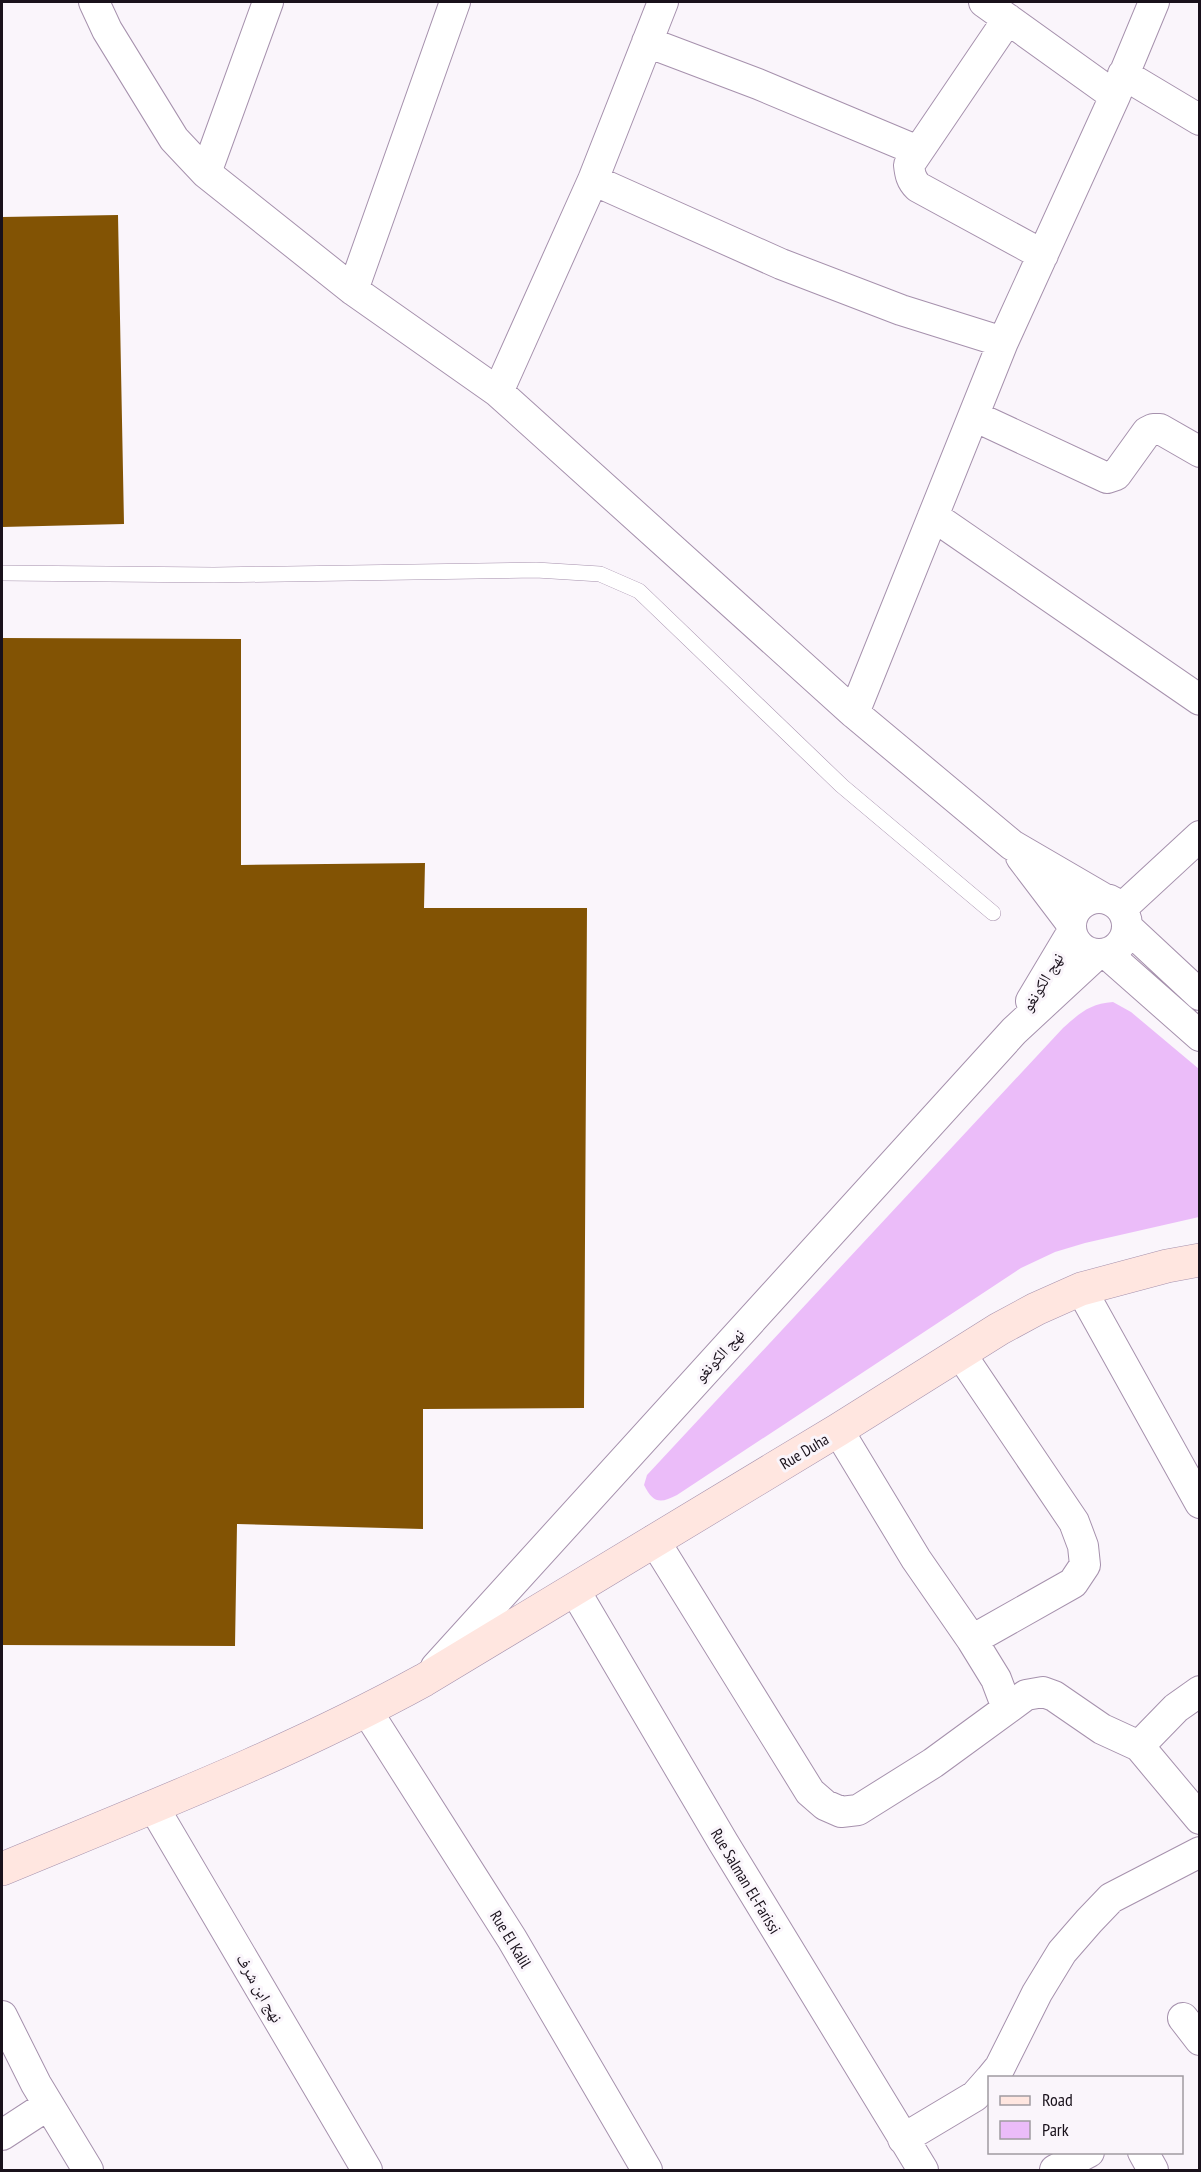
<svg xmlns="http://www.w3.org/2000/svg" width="1201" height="2172" viewBox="0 0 1201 2172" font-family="'PT Sans Narrow','Noto Naskh Arabic',sans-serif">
<rect width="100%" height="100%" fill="#faf5fb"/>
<path fill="#ebbcf9" d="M1113,1002L1131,1012L1199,1069V1217L1085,1243L1055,1252L1021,1268L677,1495C660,1504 653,1503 644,1485L647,1475L1063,1028C1080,1013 1089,1004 1113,1002Z"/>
<path fill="#825304" d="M118,215L124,524L2,527V217Z
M2,638L241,639V865L425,863L424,908H587L584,1408L423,1409V1529L237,1524L235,1646L2,1645Z"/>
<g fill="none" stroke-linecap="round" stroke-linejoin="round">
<g stroke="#a691ad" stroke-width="16">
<path id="lane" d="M2,573L214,575L536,570L600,574L639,591L842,786L993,913"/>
</g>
<g stroke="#a691ad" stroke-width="32">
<path id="street" d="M94,2L107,30L174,139L206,173L353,290L498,392L854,713L1012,845L1103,898
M984,2L1115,96
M1008,19L909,165C910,174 911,180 918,187L1043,255
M647,42L758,84L918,151
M1123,74L1200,120
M206,173L268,2
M593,180L781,264L901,310L1003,342
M353,290L455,2
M498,392L593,180L663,2
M974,416L1107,478L1116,475L1147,432L1153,429H1160L1200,452
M933,516L1200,700
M854,713L1003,342L1115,96L1154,2
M1021,857L1071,923
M1071 926a28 28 0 1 1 56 0a28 28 0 1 1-56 0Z
M1122,908L1200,836
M1128,928L1200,995
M1107,954L1200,1036
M1031,1001L1071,934
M1081,1289L1200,1503
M960,1353L1074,1522L1083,1546L1085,1565L1073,1583L972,1640
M838,1430L916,1559L972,1640L996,1679L1007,1708
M654,1540L810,1792L825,1805L841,1812L858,1810L933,1763L1026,1695L1043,1692L1054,1696L1102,1729L1139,1746L1200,1819
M574,1589L723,1842L923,2170
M436,1667L1014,1031L1096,955
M367,1711L512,1939L647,2170
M1139,1746L1176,1708L1200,1691
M153,1806L367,2170
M2,2016L36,2084L88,2170
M1183,2018L1200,2040
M991,2078L1000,2067L1037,1993L1062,1952L1089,1921L1111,1898L1200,1852
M2,2135L48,2105
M903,2139L975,2096L990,2079
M1143,2152L1153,2170
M1055,2170L1089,2152"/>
</g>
<g stroke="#a691ad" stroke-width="34">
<path id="secondary" d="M2,1869C144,1810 289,1754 424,1680L838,1430L999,1329L1036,1309L1081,1289L1167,1266L1200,1260"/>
</g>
<use href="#lane" stroke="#fff" stroke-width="15"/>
<use href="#street" stroke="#fff" stroke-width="30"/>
<use href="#secondary" stroke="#ffe6e0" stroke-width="33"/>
</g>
<g text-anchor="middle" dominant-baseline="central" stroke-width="6" stroke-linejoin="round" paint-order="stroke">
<g font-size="16" fill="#19111b" stroke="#faf5fb">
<text transform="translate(1042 982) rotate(-59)">نهج الكونغو</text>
<text transform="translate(719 1355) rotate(-48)">نهج الكونغو</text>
<text transform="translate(804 1451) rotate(-31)">Rue Duha</text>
<text transform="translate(746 1881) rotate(59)">Rue Salman El-Farissi</text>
<text transform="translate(511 1939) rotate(59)">Rue El Kalil</text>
<text transform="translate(260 1988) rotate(60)">نهج ابن شرف</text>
</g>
</g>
<rect width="1201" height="2172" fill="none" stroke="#19111b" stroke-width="6"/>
<rect x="988" y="2076" width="195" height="78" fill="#faf5fb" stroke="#a09aa1" stroke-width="1.5"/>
<rect x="1000" y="2096" width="30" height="9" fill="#ffe6e0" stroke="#a09aa1" stroke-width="1.5"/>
<text x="1042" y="2106" font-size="18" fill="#19111b">Road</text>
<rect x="1000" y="2121" width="30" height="18" fill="#ebbcf9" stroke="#a09aa1" stroke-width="1.5"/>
<text x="1042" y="2136" font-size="18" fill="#19111b">Park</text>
</svg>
